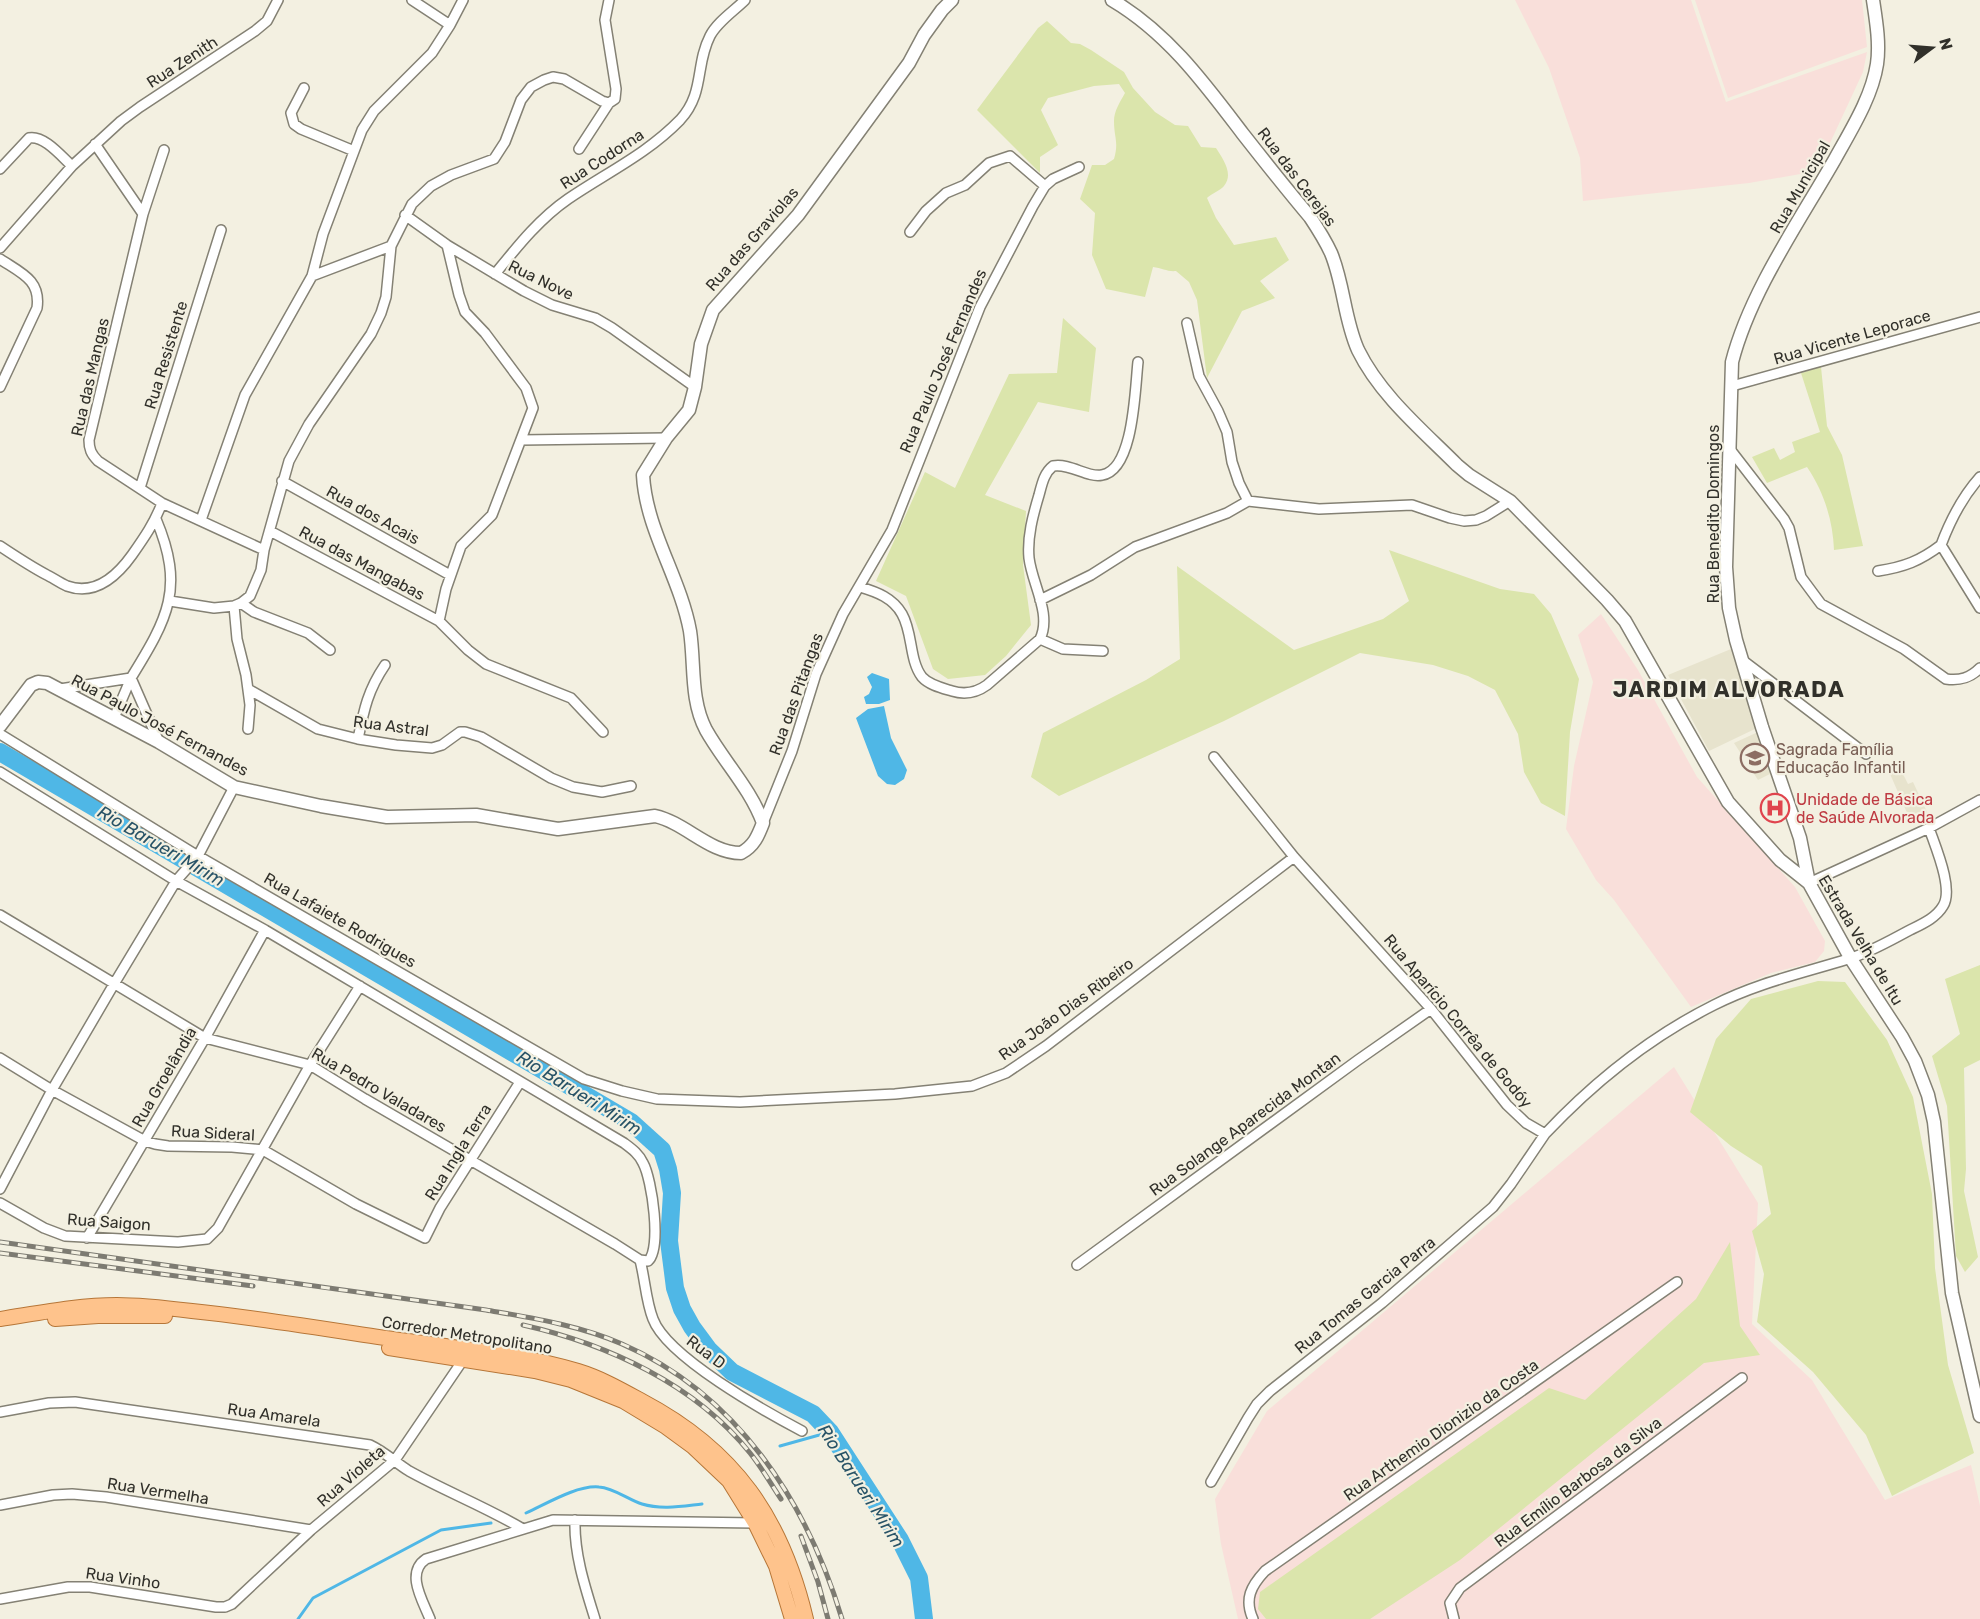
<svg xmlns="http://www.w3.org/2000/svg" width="1980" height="1619" viewBox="0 0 1980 1619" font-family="Rubik,sans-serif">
<rect width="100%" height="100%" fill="#f3f0e1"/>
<path fill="#e7e3cd" d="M1731,649L1757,728L1709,751L1668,675Z
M1758,732L1772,773L1758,780L1734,743Z
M1897,762L1908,784L1913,782L1928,814L1911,822L1887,767Z"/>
<path fill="#f9dfda" d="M1515,0H1691L1726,102L1867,52L1863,72L1817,171L1749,183L1583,201L1580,158L1549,68Z
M1695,0H1862L1867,47L1728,98Z
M1601,614L1638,670L1697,777L1795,887L1825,941L1824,951L1815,962L1771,973L1691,1007L1614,900L1596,880L1566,829L1574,766L1593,682L1578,635Z
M1674,1067L1758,1203L1752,1324L1812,1380L1885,1500L1971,1465L1980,1506V1619H1238L1221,1544L1215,1499L1267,1411Z"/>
<path fill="#dbe5ac" d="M1047,21L1071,43L1080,44L1091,50L1124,72L1133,88L1155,112L1175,125L1188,126L1201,147L1216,148C1223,159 1234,174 1224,186C1221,190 1211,194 1207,198L1216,218L1234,245L1276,237L1289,260L1260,281L1275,298L1242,311L1207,378L1197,300L1189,282L1176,271C1168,272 1162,268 1153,267L1145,297L1106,289L1092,255L1095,213L1080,199L1092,165H1105L1114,159C1119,142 1114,138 1114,121C1114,111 1120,102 1125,93L1119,84L1094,86L1048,98L1041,110L1058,145L1040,157V173L977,110L1038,28Z
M1063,318L1096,348L1089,412L1038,402L985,495L1026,511L1023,565L1031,625L1006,656L985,675L948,679L933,669L906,596L876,581L925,472L955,488L1009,374L1057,373Z
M1821,367L1827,426L1842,455L1863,546L1834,550C1833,521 1824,492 1807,467L1767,483L1752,457L1774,448L1780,460L1795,452L1792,442L1820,432L1801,373Z
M1389,550L1500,589L1534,594L1551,614L1579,679L1570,732L1565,816L1541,803L1524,772L1518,734L1495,690L1468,676L1433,665L1360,653L1224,721L1059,796L1031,777L1043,733L1146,680L1180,659L1177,566L1294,650L1383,619L1409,601Z
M1980,965V1060L1964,1068L1966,1169L1964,1191L1978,1257L1965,1272L1956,1256L1947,1106L1932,1056L1960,1034L1945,979Z
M1818,981L1845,982L1887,1040L1913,1097L1932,1194L1935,1268L1948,1365L1974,1453L1892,1496L1866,1435L1813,1372L1757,1322L1764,1274L1752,1231L1771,1214L1762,1166L1731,1146L1690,1112L1716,1039L1751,999Z
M1730,1242L1740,1326L1760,1355L1704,1363L1460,1560L1370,1619H1266L1258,1609L1260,1592L1549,1388L1585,1400L1696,1299Z"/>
<path fill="#4fb7e6" d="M872,673L889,679L890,700L879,704H866L864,697L869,694L872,687L867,677Z
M884,706L891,738L907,770L904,779L895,785L887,784L878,776L856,718L868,709Z"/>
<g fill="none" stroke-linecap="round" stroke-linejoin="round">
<path stroke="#4fb7e6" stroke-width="3" d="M780,1446L830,1432
M526,1513C546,1504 577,1485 599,1487C614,1488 629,1500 642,1504C662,1510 683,1506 702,1504
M298,1619L313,1598L441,1530L491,1523"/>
<path stroke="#4fb7e6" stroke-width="18" d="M0,752L609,1109L631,1122L662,1150L668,1169L672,1193L669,1241L675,1288L682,1309L692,1327L709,1350L732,1372L813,1414L830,1432L900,1540L919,1578L924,1619"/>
<g stroke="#848174" stroke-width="12">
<path id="minor" d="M412,0L450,25
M304,88L291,113L294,124L301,129L354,151
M95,144L143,214
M579,149L609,103
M164,150L143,214L89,440C89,449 91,454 98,461L162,503L264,550
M0,169L29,138C44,135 61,156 72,166
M405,215L447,245L524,291L552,305L595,318L612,328L695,387
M910,232L926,211L946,193L965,185L989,163L1010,156L1045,186
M0,248L72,166L121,121L140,107L255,31L267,21L278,0
M0,259C21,273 41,280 37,308L0,387
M495,274C517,247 539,219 568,199C606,173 647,154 680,120C705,93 695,65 710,36C717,22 734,11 745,0
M312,276L391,246
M1187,323L1199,376L1218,411L1227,432L1232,462L1239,483L1248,501
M1732,386L1980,317
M521,440L666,438
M1729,448L1784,519L1789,528L1801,577L1821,604L1904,649L1946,679C1960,681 1970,678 1980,668
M1980,477C1963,496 1950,521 1941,545L1980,608
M282,481L450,575
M140,488L221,230
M1248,501L1319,509L1412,505L1450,518L1464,521L1476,520L1486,516L1510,501
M201,520L245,395L312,276L323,234L362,130L374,111L432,53L450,25L463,0
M270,531L439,621L468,650L486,664L571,698L603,732
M0,546C15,556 30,566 47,575C53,578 60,583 67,586C95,596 117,576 132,555C144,538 155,522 162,503
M1878,571C1904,567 1920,561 1941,545
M860,587C877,592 893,598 902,614C913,633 909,660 922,677C929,685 942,688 952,691C965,695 976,693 987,685L1040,639C1052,614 1032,584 1029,558C1027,537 1033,515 1039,495C1042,484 1044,473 1053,466C1071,463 1087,478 1102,475C1134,470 1135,388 1138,362
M1040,600L1091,575L1135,547L1227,513L1248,501
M170,601L214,608L234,606L241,603L250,596L261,570L264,550L289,461L309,424L371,334L381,313L386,297L391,246L412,204L431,186L451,175L494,159L505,142L521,100L531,87L544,80L553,77L564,79L602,101L609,103L615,99L616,89L605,20L609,0
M241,603L254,612L308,633L330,650
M234,606L237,639L246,675L250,705L248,729
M439,621L446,589L461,546L492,515L533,408L526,388L485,333L465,312L459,295L447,245
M1040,639L1063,649L1103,651
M1741,659L1866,754
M60,689L131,678C168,618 185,588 156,519
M248,689L318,729L358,739L396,745L432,748L442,745L460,732H465L481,737L551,778L573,787L602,792L631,786
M114,718L131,678L159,742
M0,734L198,856L584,1079L622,1091L657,1099L740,1102L895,1094L972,1086L1006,1073L1046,1046L1294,857
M358,739C364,709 368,690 385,665
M1214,757L1294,857L1431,1009L1507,1105L1526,1123L1545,1134C1594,1082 1650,1037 1714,1005C1757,983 1803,973 1848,959C1869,953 1891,940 1910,930C1922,924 1936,918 1943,906C1954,889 1935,846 1929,828
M0,772L176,881L265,930L624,1143C632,1149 639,1154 643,1163C652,1179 662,1249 648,1261L640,1260
M763,823L792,751L816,674L843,614L892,530L980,307L1033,206L1045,186L1053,179L1079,167
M1809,883L1929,828L1980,800
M0,915L205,1038L310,1065L365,1099L615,1244L640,1260
M0,1058L52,1090L145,1141L155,1144L168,1146L232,1147L263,1150L356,1204L425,1238L440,1208L520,1082
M0,1189L52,1090L114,984L176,881L198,856L234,787
M0,1203L44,1228L65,1236L178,1242L207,1239L218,1228L310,1065L360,986
M87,1238L205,1038L265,930
M640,1260C645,1279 646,1302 653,1319C667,1357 766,1412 802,1431
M1077,1265L1358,1060L1431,1009
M0,1412L49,1403L75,1402L370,1445C385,1452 396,1463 409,1471C447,1492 486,1507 523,1529
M1211,1482L1248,1418L1257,1404L1270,1391L1382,1303L1493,1207L1511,1184L1545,1134
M0,1505L53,1495L72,1494L106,1497L311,1530
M575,1520C574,1554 585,1587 595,1619
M0,1599L68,1587H90L216,1607H225L232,1604L311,1530L395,1460L463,1360
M430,1619C423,1601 405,1573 426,1559L553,1520L755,1523
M1253,1619C1244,1599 1251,1586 1265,1571L1677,1282
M1454,1619L1450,1603L1460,1588L1742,1378"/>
</g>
<g stroke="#848174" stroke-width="15">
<path id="secondary" d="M1112,0C1168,33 1205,84 1243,134C1265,162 1287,190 1310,217C1318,229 1325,240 1331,253C1344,284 1344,319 1358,350C1380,395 1422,430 1457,465L1469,475L1510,501L1607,600L1625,621L1728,802L1780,860L1809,883L1851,959L1902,1037L1915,1061L1928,1095L1934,1122L1952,1293L1980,1416
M0,726L31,685L38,682L47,683L159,742L234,787L321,806L387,817L476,815L558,829L655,816C686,823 709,853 741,853C754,846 758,836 763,823C750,788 724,762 706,730C690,700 695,664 690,631C680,577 646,530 643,475L666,438L689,410L695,387L701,344L713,310L798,215L909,63L924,35L942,10L952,0
M1809,883L1800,838L1762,727L1736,640L1729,608L1726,567L1732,362C1750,292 1799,222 1835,159C1851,130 1872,97 1877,64C1880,43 1876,20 1873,0"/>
</g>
<g stroke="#b67638" stroke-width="16">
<path id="primary" d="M0,1319C39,1313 78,1305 117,1305C142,1305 167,1308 192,1311C250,1317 307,1326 365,1335C435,1346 510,1351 578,1371C601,1378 622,1390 642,1401C735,1450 782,1518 806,1619
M55,1319L98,1316H165
M389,1348L535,1371L571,1380L623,1401L666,1427L692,1446L729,1481L755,1523L776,1566L792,1619"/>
</g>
<use href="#minor" stroke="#fff" stroke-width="9"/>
<use href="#secondary" stroke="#fff" stroke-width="12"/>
<use href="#primary" stroke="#fec38c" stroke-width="14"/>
<g stroke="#7d7b72" stroke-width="5">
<path id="rail" d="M0,1242L486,1310C532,1318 579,1325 622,1344C737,1394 807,1502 842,1619
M0,1253L253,1286
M523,1325C607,1344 695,1384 750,1453C762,1468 771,1484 781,1499
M801,1536L818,1582L828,1619"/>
</g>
<use href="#rail" stroke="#f3f0e1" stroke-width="3" stroke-dasharray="9" stroke-linecap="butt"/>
</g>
<defs>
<g id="school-ring" transform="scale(1.5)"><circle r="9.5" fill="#f3f0e1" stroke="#8d6e63" stroke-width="1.5"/><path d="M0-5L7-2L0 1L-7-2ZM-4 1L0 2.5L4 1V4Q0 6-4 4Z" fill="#8d6e63"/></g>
<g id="hospital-ring" transform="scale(1.5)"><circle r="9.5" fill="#f3f0e1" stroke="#e0444e" stroke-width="1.5"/><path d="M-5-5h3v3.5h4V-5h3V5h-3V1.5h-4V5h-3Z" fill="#e0444e"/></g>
</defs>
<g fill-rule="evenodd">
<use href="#school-ring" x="1755" y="758"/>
<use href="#hospital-ring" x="1775" y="808"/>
</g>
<g text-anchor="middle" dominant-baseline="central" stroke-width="4.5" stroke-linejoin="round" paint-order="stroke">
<g font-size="16" fill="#31302a" stroke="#f3f0e1">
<text transform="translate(182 62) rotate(-33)">Rua Zenith</text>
<text transform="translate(602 159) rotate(-33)">Rua Codorna</text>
<text transform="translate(1297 177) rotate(53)">Rua das Cerejas</text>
<text transform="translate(1800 187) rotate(-60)">Rua Municipal</text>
<text transform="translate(752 239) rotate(-49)">Rua das Graviolas</text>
<text transform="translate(541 280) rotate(26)">Rua Nove</text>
<text transform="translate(1852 337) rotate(-16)">Rua Vicente Leporace</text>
<text transform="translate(166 355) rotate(-73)">Rua Resistente</text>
<text transform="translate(943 361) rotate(-67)">Rua Paulo José Fernandes</text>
<text transform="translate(90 377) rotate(-77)">Rua das Mangas</text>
<text transform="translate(1713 514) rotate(-90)">Rua Benedito Domingos</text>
<text transform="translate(373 515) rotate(29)">Rua dos Acais</text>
<text transform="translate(362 563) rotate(28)">Rua das Mangabas</text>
<text transform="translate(796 694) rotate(-70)">Rua das Pitangas</text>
<text transform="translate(160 725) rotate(28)">Rua Paulo José Fernandes</text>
<text transform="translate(391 726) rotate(7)">Rua Astral</text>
<text transform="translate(340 920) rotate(30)">Rua Lafaiete Rodrigues</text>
<text transform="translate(1861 940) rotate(59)">Estrada Velha de Itu</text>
<text transform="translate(1066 1009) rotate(-36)">Rua João Dias Ribeiro</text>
<text transform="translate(1458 1021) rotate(50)">Rua Aparício Corrêa de Godóy</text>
<text transform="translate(164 1077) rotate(-60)">Rua Groelândia</text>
<text transform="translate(379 1090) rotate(30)">Rua Pedro Valadares</text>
<text transform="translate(1245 1124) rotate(-36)">Rua Solange Aparecida Montan</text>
<text transform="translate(213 1133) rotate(3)">Rua Sideral</text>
<text transform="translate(458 1152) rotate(-58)">Rua Ingla Terra</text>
<text transform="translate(109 1222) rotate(4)">Rua Saigon</text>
<text transform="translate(1365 1295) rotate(-39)">Rua Tomas Garcia Parra</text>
<text transform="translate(467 1335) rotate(9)">Corredor Metropolitano</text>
<text transform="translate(706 1352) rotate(37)">Rua D</text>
<text transform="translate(274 1415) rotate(8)">Rua Amarela</text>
<text transform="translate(1441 1430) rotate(-35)">Rua Arthemio Dionizio da Costa</text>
<text transform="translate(351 1476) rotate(-41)">Rua Violeta</text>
<text transform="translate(1578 1482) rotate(-37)">Rua Emílio Barbosa da Silva</text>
<text transform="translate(158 1491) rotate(9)">Rua Vermelha</text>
<text transform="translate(123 1578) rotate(8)">Rua Vinho</text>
</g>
<g font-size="16" fill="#785e54" stroke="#f3f0e1" text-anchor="start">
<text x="1776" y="749">Sagrada Família<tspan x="1776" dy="18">Educação Infantil</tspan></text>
</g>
<g font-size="16" fill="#be3a42" stroke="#f3f0e1" text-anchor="start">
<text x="1796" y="799">Unidade de Básica<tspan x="1796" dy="18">de Saúde Alvorada</tspan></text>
</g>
<g font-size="18" font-style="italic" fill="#285367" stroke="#f3f0e1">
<text transform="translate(161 846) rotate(30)">Rio Barueri Mirim</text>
<text transform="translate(579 1093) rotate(32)">Rio Barueri Mirim</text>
<text transform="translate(861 1486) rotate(57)">Rio Barueri Mirim</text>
</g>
<g font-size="22" font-weight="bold" letter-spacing="1.5" fill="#31302a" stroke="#f3f0e1">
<text x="1729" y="689">JARDIM ALVORADA</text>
</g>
</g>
<g transform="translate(1932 48) rotate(74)" stroke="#f3f0e1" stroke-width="4.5" paint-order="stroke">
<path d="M0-4.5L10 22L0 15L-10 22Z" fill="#31302a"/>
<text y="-9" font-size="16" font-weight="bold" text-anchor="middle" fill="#31302a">N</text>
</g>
</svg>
